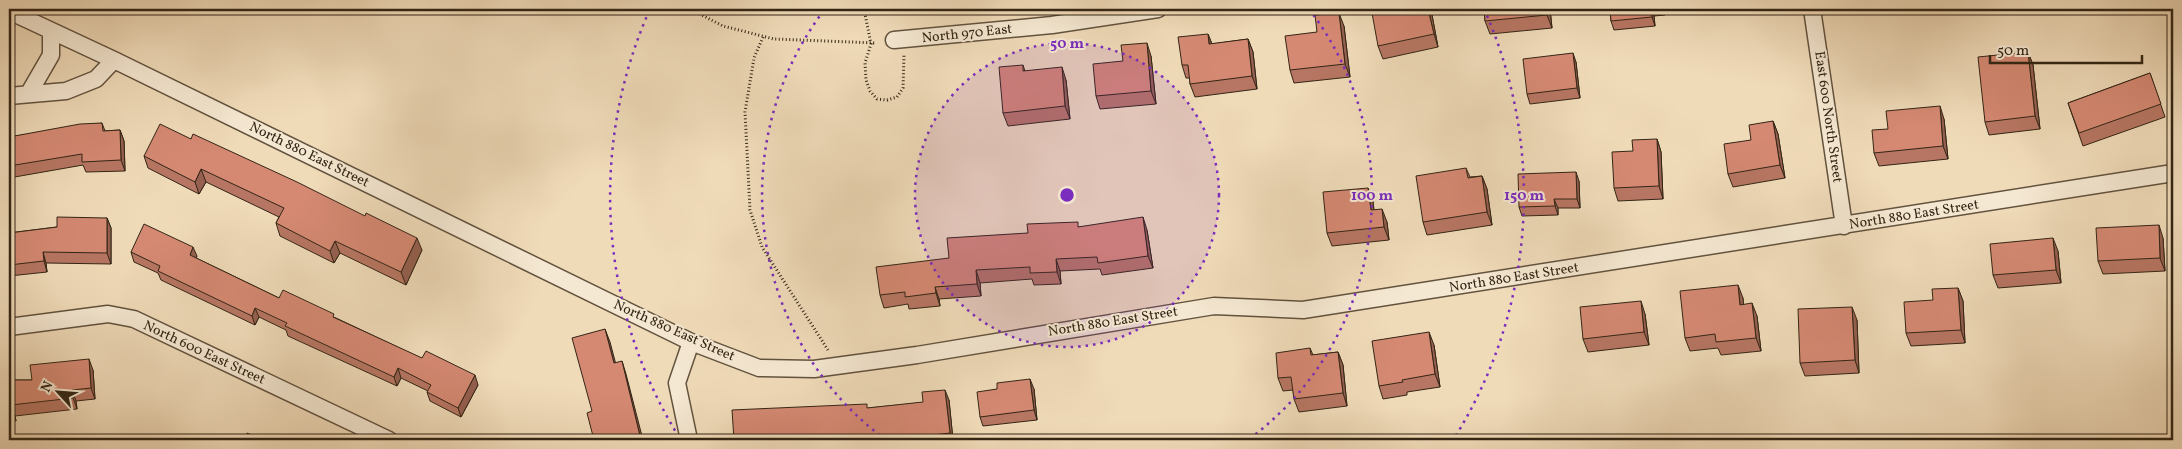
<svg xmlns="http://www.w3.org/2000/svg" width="2182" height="449" viewBox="0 0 2182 449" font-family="Vollkorn,serif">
<rect width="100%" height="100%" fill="#f0dbb9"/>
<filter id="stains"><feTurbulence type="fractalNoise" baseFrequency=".004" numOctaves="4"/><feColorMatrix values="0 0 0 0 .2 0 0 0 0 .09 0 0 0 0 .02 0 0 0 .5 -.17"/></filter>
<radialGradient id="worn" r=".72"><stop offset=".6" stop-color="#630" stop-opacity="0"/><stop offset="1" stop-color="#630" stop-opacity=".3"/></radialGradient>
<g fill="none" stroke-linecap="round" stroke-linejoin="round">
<g stroke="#62523e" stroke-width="19">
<path id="street" d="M1812,9L1844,226
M9,11L114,60L691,342L759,368L814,369L917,355L1214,306L1303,310L2173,173
M894,40L1052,25L1158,9
M29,93L51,55V31
M9,96L66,91L96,79L114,60
M9,327L108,314L134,319L389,440
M689,440L677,383L691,342"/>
</g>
<path stroke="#322515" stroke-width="3" stroke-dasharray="1 2.5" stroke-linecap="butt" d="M690,9L723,26L774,39L876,43
M864,9L871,44L865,63L866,80L870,91L877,99L887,100L897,97L903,88L904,55
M763,37L754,58L745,112L750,210L762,247L828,350"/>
<use href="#street" stroke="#f5e8d2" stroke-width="16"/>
</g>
<path fill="#b77663" stroke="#322515" d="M1484,9H1550L1552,28L1490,34L1485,21Z
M1610,9H1664L1665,15L1654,16L1655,26L1614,30L1611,21Z
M1432,15L1438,47L1383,59L1378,46Z
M1344,26L1350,77L1294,83L1290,70L1317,32Z
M1208,34L1212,44L1248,39L1253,52L1257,89L1195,97L1190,84V78H1186L1182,65Z
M2028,52L2033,65L2040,129L1989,135L1985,122Z
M1151,56L1156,104L1100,109L1096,96L1123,61Z
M1576,62L1580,98L1530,104L1527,94Z
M1023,65L1025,71L1066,80L1070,119L1008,126L1003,113Z
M2150,73L2165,117L2083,146L2068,103Z
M1944,119L1948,159L1879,166L1874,153L1888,129Z
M1773,121L1778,134L1785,178L1733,187L1728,174L1751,140Z
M102,123L105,131L120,130L124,141L125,171L86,172L83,165L9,178V137Z
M191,139L422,250L406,285L340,253L334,263L280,236L276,223L279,217L206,182L199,194L148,168L144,156Z
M1657,139L1661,152L1663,199L1618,201L1614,188Z
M1466,168L1470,177L1482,176L1487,189L1492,225L1427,235L1423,222Z
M1579,181L1580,208H1558V215L1522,216L1519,207Z
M1368,188L1373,201L1374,210L1387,222L1389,240L1332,246L1327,233Z
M107,218L111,228V264L46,263L47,272L9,276V233L57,227Z
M1080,227L1147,230L1153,268L1102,275L1100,269L1060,271L1061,284L1034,285L1032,279L980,283L981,296L939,299L940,306L909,309L908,304L884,308L880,295L949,258L1028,233Z
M2163,238L2165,271L2103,274L2098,261Z
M2058,251L2061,283L1998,288L1993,275Z
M131,252L197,256L196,258L279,298L336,318L478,385L461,417L430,401L427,392L428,391L401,378L397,386L288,336L286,330L259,317L255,325L161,280L158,273L134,262Z
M1958,288L1963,301L1965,343L1911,346L1906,333L1933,300Z
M1743,298V304L1757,316L1761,351L1721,355L1718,348L1690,351L1685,338Z
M1645,314L1649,345L1588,352L1583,339Z
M1857,320L1859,373L1805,376L1800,363Z
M1434,345L1440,387L1407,392V395L1383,399L1379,386Z
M1310,348L1313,355L1338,352L1343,365L1347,406L1299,412L1294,399L1293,390L1283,391L1278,378Z
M93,370L95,399L76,401L77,409L15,416L16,421H9V380H32Z
M997,389H1034L1037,420L983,426L980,417Z
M949,400L953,440H734L869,408Z"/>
<path fill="#956050" stroke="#322515" d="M1428,9H1430L1432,15L1438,47L1434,34Z
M1546,9H1550L1552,28L1547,15Z
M1651,9L1654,16L1655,26L1652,17Z
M1339,13L1344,26L1350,77L1345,64Z
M1208,34L1213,47L1209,44Z
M1248,39L1253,52L1257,89L1252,76Z
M1147,43L1151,56L1156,104L1151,91Z
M2028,52L2033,65L2040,129L2035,116Z
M1573,53L1576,62L1580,98L1577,88Z
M1062,67L1066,80L1070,119L1065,106Z
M1940,106L1944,119L1948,159L1943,146Z
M1773,121L1778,134L1785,178L1780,165Z
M120,130L124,141L125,171L121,160Z
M1657,139L1661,152L1663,199L1659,186Z
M201,169L206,182L199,194L195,182Z
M1576,172L1579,181L1580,208L1577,199Z
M1482,176L1487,189L1492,225L1487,212Z
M1368,188L1373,201L1375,223L1371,210Z
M1554,199L1558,208V215L1555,206Z
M1382,209L1387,222L1389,240L1384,227Z
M1143,217L1147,230L1153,268L1148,256Z
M107,218L111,228V264L107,253Z
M2159,225L2163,238L2165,271L2160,258Z
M417,238L422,250L406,285L401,272Z
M2053,238L2058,251L2061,283L2056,270Z
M335,241L340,253L334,263L330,251Z
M193,247L197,256L193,264L190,255Z
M43,252L46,263L47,272L44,261Z
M1056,259L1060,271L1061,284L1057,272Z
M976,270L980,283L981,296L977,284Z
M1738,285L1743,298L1745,318L1740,305Z
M935,287L939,299L940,306L936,293Z
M1958,288L1963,301L1965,343L1961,330Z
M1641,301L1645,314L1649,345L1644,332Z
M1752,303L1757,316L1761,351L1756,338Z
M1852,307L1857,320L1859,373L1855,360Z
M255,308L259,317L255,325L252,316Z
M605,329L610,342L619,376L614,363Z
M1429,332L1434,345L1440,387L1435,374Z
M1338,352L1343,365L1347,406L1343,393Z
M89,359L93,370L95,399L91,388Z
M622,361L626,374L643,440H641Z
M398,368L401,378L397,386L394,377Z
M475,375L478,385L461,417L458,408Z
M1030,379L1034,389L1037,420L1034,410Z
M72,390L76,401L77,409L73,398Z
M945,390L949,400L953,440L950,433Z
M11,405L15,416L16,421L11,410Z"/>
<path fill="#d58973" stroke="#322515" d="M1394,9H1428L1434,34L1378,46L1372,13Z
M1484,9H1546L1547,15L1485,21Z
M1610,9H1651L1652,17L1611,21Z
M1339,13L1345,64L1290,70L1285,36L1317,32L1315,15Z
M1208,34L1209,44L1248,39L1252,76L1190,84L1188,65H1182L1178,37Z
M1147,43L1151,91L1096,96L1093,64L1123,61L1121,45Z
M2028,52L2035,116L1985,122L1978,57Z
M1573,53L1577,88L1527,94L1523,59Z
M1023,65V71L1062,67L1065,106L1003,113L999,67Z
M2150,73L2161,104L2079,133L2068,103Z
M1940,106L1943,146L1874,153L1872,130L1888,129L1886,111Z
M1773,121L1780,165L1728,174L1724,144L1751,140L1749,125Z
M102,123L103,131L120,130L121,160L82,162V154L9,166V137L80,124Z
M160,124L191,139L193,134L297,182L365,216L366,213L417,238L401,272L335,241L330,251L276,223L284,208L201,169L195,182L144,156Z
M1657,139L1659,186L1614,188L1612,152L1633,151L1632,140Z
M1466,168L1468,178L1482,176L1487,212L1423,222L1416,176Z
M1576,172L1577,199H1554L1555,206L1519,207L1518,174Z
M1368,188L1371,210L1382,209L1384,227L1327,233L1323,192Z
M57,217L107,218V253L43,252L44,261L9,265V233L57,227Z
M1143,217L1148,256L1098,263L1097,257L1056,259L1057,272L1030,273V267L976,270L977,284L935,287L936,293L905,297V292L880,295L876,267L949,258L947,238L1028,233L1027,224L1078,222V227Z
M144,224L193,247L190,255L279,298L283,290L334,314L333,317L422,358L426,351L475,375L458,408L427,392L431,385L398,368L394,377L285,326L287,323L255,308L252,316L158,271L160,266L131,252Z
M2159,225L2160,258L2098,261L2096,228Z
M2053,238L2056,270L1993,275L1990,244Z
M1738,285L1740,305L1752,303L1756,338L1716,342L1715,334L1685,338L1680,291Z
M1958,288L1961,330L1906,333L1904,302L1933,300L1932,289Z
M1641,301L1644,332L1583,339L1580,307Z
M1852,307L1855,360L1800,363L1798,309Z
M605,329L614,363L622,361L641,440H594L587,413L592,411L572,338Z
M1429,332L1435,374L1402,380L1403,382L1379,386L1372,341Z
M1310,348L1311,355L1338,352L1343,393L1294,399L1291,377L1278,378L1276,353Z
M89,359L91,388L72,390L73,398L11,405V410H9V380H32L30,365Z
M1030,379L1034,410L980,417L977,392L997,389V383Z
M945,390L950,433L898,439V436L833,440L839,435L734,440L732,410L867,404V408L923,402L922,392Z
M247,433L263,440H243Z"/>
<circle cx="1067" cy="195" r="152" fill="#7b2cbf" fill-opacity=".12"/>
<g fill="none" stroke="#7b2cbf" stroke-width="2.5" stroke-dasharray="2.5 5">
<circle cx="1067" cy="195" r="152"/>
<path d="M886 440A305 305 0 0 1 825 9M1309 9A305 305 0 0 1 1248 440"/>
<path d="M679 437A457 457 0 0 1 650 9M1484 9A457 457 0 0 1 1455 437"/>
</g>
<g text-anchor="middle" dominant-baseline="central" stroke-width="4" stroke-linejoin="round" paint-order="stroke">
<g font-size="14" fill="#322515" stroke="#f5e8d2">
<text transform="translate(967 34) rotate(-6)">North 970 East</text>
<text transform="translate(1828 117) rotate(82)">East 600 North Street</text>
<text transform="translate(309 155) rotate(26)">North 880 East Street</text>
<text transform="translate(1914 215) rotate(-9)">North 880 East Street</text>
<text transform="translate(1514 278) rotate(-9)">North 880 East Street</text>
<text transform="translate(1113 322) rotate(-9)">North 880 East Street</text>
<text transform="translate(674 331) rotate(24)">North 880 East Street</text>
<text transform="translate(204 353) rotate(25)">North 600 East Street</text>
</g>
</g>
<circle cx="1067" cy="195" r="8" fill="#7b2cbf" stroke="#f5e8d2" stroke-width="2.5"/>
<g font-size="15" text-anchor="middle" font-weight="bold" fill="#7b2cbf" stroke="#f5e8d2" stroke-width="4" stroke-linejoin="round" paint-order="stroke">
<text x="1067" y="48">50 m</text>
<text x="1372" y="200">100 m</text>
<text x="1524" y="200">150 m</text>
</g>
<rect width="2182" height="449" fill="none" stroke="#f0dbb9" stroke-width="30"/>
<rect x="10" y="10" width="2162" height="429" fill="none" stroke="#322515" stroke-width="2.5"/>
<rect x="15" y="15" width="2152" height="419" fill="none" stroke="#322515"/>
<g transform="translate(58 392) rotate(296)" stroke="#f5e8d2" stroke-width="4" paint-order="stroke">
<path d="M0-4L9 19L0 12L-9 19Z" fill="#322515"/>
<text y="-8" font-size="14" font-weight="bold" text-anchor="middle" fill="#322515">N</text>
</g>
<path d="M1990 55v8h152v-8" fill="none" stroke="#322515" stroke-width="2.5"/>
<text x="1997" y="55" font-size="15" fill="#322515" stroke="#f5e8d2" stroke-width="4" paint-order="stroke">50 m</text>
<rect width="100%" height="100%" filter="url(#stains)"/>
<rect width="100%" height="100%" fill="url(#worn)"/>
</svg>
